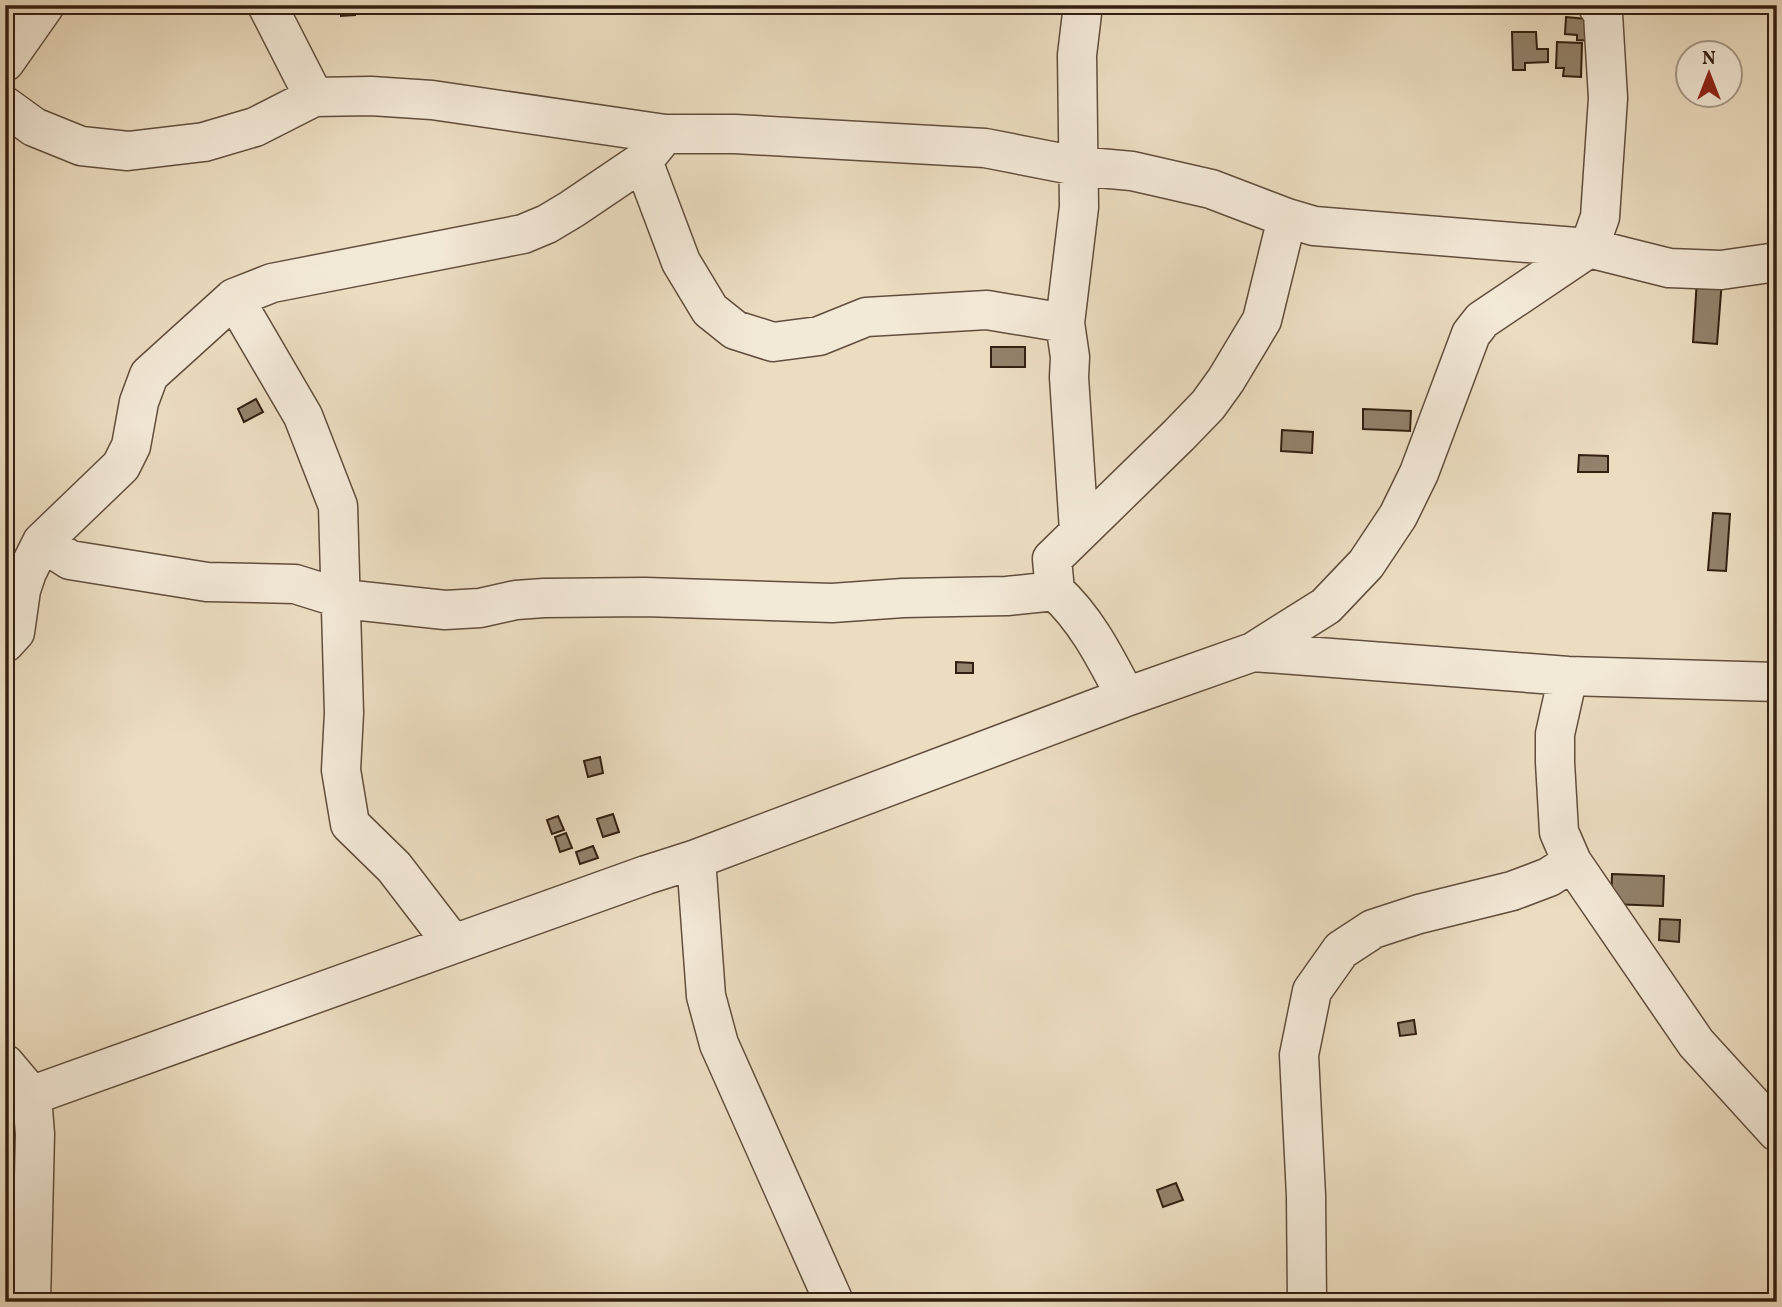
<svg xmlns="http://www.w3.org/2000/svg" width="1782" height="1307" viewBox="0 0 1782 1307" font-family="Vollkorn,serif">
<rect width="100%" height="100%" fill="#ecddc1"/>
<filter id="stains"><feTurbulence type="fractalNoise" baseFrequency=".00286" numOctaves="4"/><feColorMatrix values="0 0 0 0 .2 0 0 0 0 .09 0 0 0 0 .02 0 0 0 .5 -.17"/></filter>
<radialGradient id="worn" r=".72"><stop offset=".6" stop-color="#630" stop-opacity="0"/><stop offset="1" stop-color="#630" stop-opacity=".3"/></radialGradient>
<path fill="#93826c" stroke="#331f10" stroke-width="2" d="M340,5H355V15L341,16Z
M1566,17L1597,20L1596,41L1577,40V35L1565,34Z
M1512,32H1536L1537,49H1548V62L1525,63V70H1513Z
M1557,42L1582,43L1581,77L1563,76L1564,68H1556Z
M1697,279L1722,280L1717,344L1693,342Z
M991,347H1025V367H991Z
M256,399L263,412L244,422L238,409Z
M1363,409L1411,411L1410,431L1363,429Z
M1282,430L1313,432L1312,453L1281,451Z
M1579,455L1608,456V472H1578Z
M1713,513L1730,514L1726,571L1708,570Z
M956,662L973,663V673H956Z
M600,757L603,773L588,777L584,761Z
M613,814L619,832L603,837L597,819Z
M558,816L564,830L552,834L547,820Z
M566,833L572,848L560,852L555,837Z
M593,846L598,858L580,864L576,852Z
M1612,874L1664,876L1663,906L1611,904Z
M1660,919L1680,920L1679,942L1659,940Z
M1414,1020L1416,1034L1400,1036L1398,1023Z
M1176,1183L1183,1200L1163,1207L1157,1190Z"/>
<g fill="none" stroke-linecap="round" stroke-linejoin="round">
<g stroke="#614e3c" stroke-width="41">
<path id="minor" d="M267,5L314,97
M5,62L45,5
M5,106L34,127L81,146L128,151L204,142L255,127L314,97L371,96L432,100L665,134H735L985,148L1077,166L1132,171L1211,189L1287,218L1314,226L1589,248L1669,268L1721,270L1777,262
M643,161L681,262L710,310L735,330L773,342L819,336L866,317L987,310L1065,323
M234,298L303,416L338,506L344,713L341,770L350,824L394,867L453,944
M1079,531L1069,377L1070,357L1065,323L1079,207L1077,55L1083,5
M42,542L70,560L207,582L295,584L343,599L445,610L480,608L516,600L544,598L645,597L832,603L903,598L1007,596L1055,591
M5,643L15,632L21,590L27,572L42,542L121,466L131,446L139,402L149,375L234,298L272,283L523,234L547,224L572,209L643,161L665,134
M1253,652L1568,676L1777,682
M1568,676L1555,734V762L1559,832L1572,862L1696,1043L1777,1132
M1126,697C1106,659 1087,620 1055,591L1052,559L1179,435L1208,405L1226,380L1262,320L1287,218
M696,859L706,996L719,1044L834,1302
M5,1064L32,1096L35,1134L31,1302
M5,1105L646,875L696,859L1126,697L1253,652L1326,606L1366,564L1398,516L1419,473L1471,334L1482,320L1589,248L1600,217L1608,98L1603,14L1597,5
M1307,1302L1306,1196L1299,1055L1312,991L1341,950L1373,929L1419,914L1512,891L1549,877L1572,862"/>
</g>
<use href="#minor" stroke="#f3e9d7" stroke-width="38"/>
</g>
<rect width="1782" height="1307" fill="none" stroke="#ecddc1" stroke-width="28"/>
<rect x="7" y="7" width="1768" height="1293" fill="none" stroke="#331f10" stroke-width="3.5"/>
<rect x="14" y="14" width="1754" height="1279" fill="none" stroke="#331f10" stroke-width="2"/>
<g transform="translate(1709 74)"><circle r="33" fill="#f3e9d7" stroke="#a69887" stroke-width="2"/>
<path d="M0-5L12 26L0 18L-12 26Z" fill="#8f2418"/>
<text y="-10" font-size="19" font-weight="bold" text-anchor="middle" fill="#331f10">N</text>
</g>
<rect width="100%" height="100%" filter="url(#stains)"/>
<rect width="100%" height="100%" fill="url(#worn)"/>
</svg>
